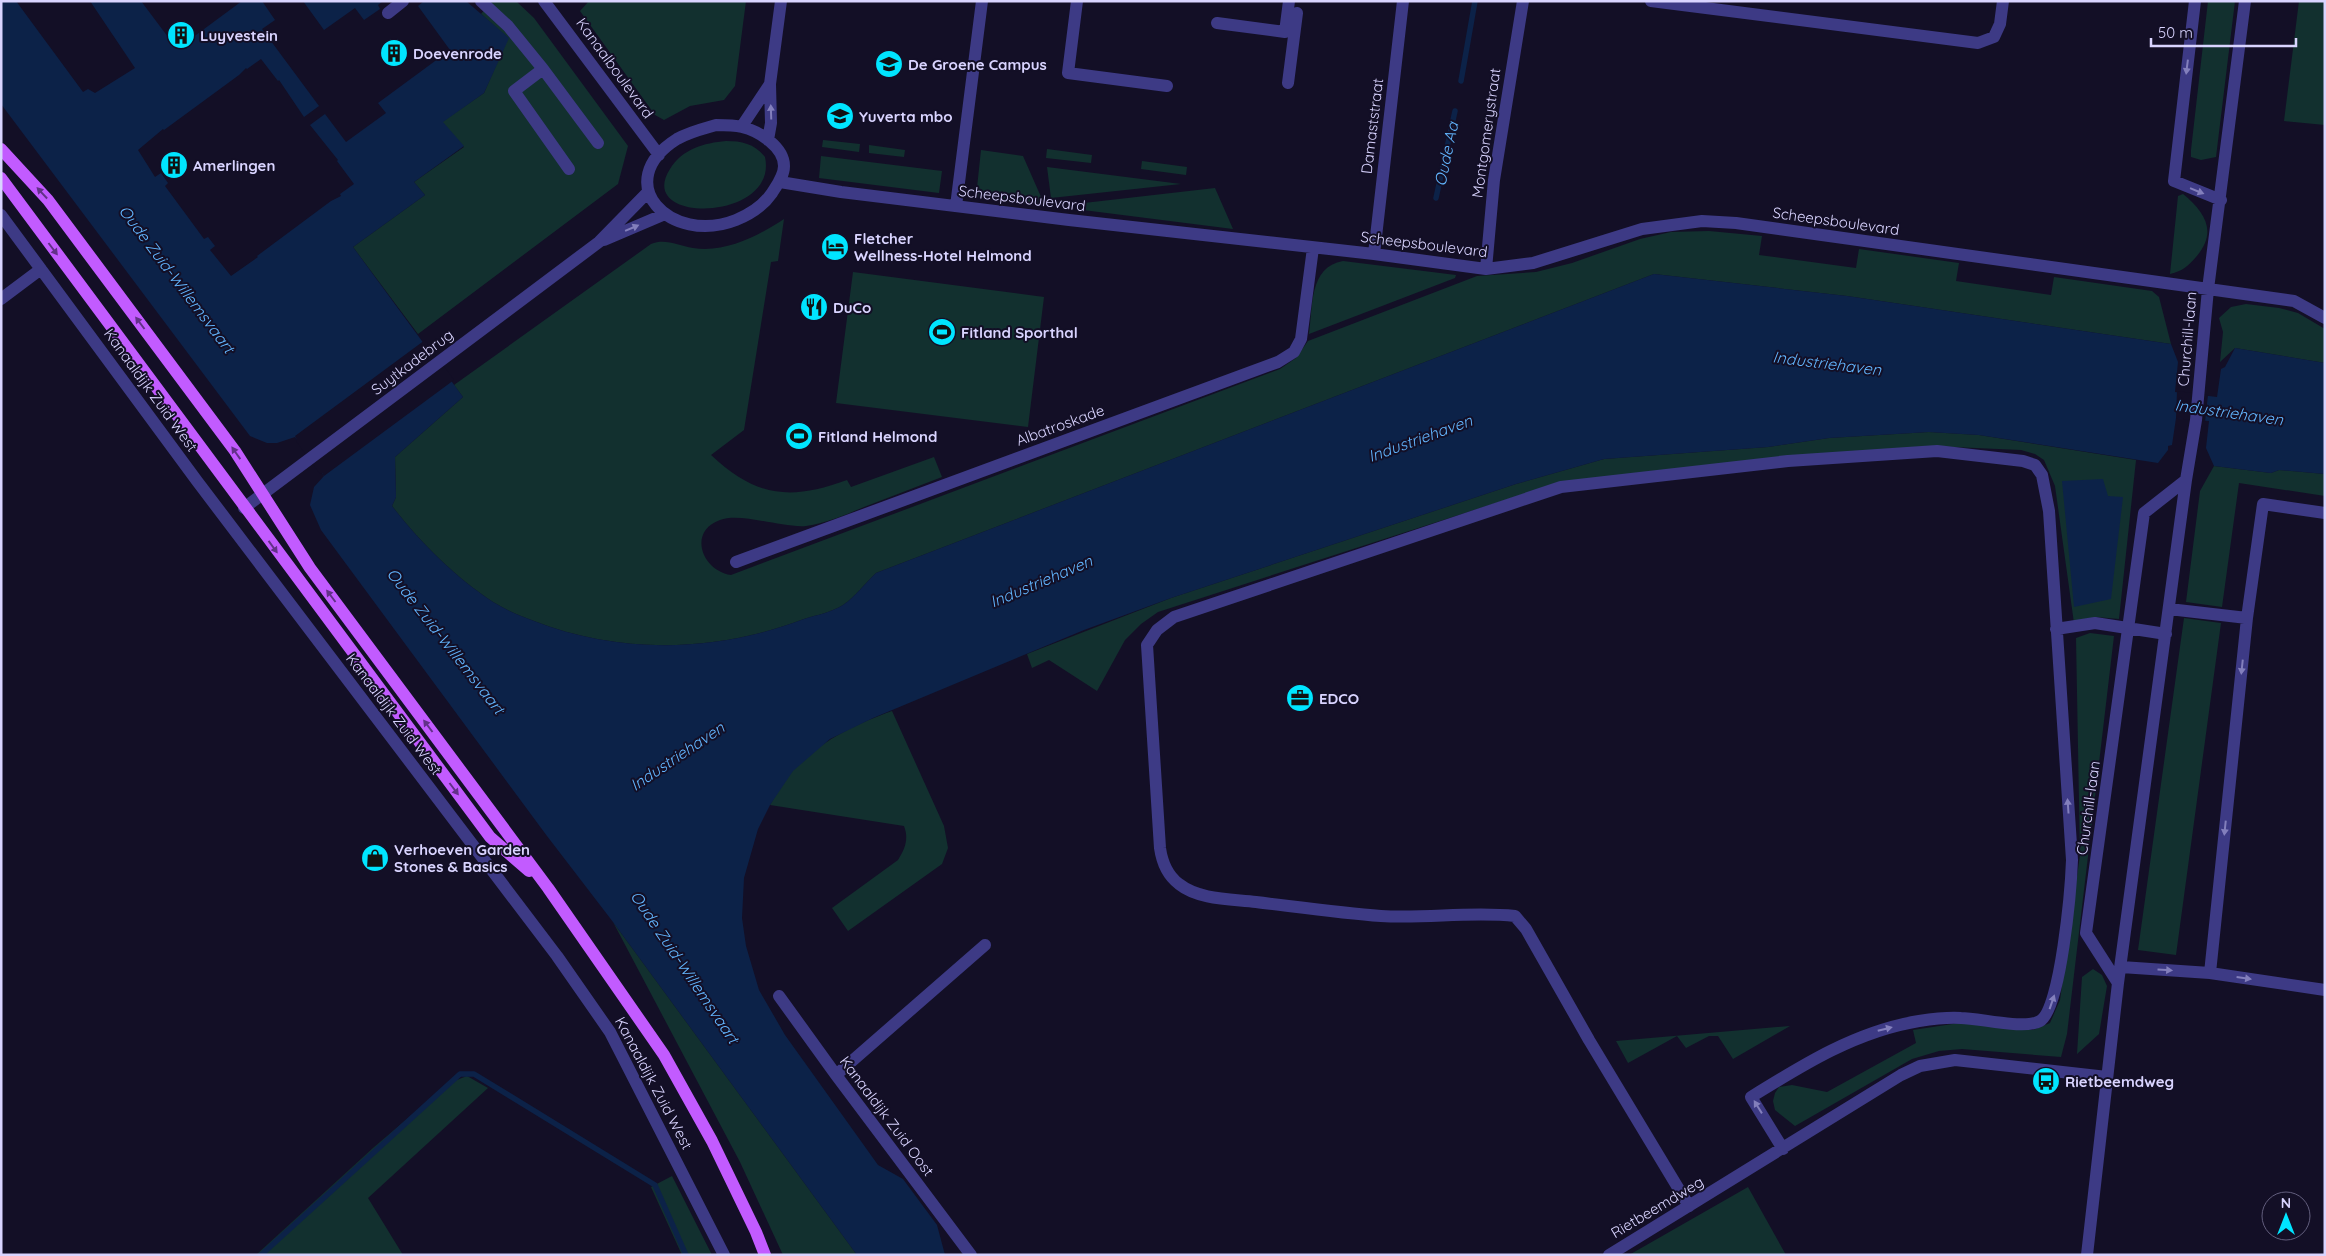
<svg xmlns="http://www.w3.org/2000/svg" width="2326" height="1256" viewBox="0 0 2326 1256" font-family="Quicksand,sans-serif">
<rect width="100%" height="100%" fill="#130f26"/>
<path fill="#12302f" d="M492,1H516L534,18L628,146L618,184L418,334L353,247L425,195L414,182L464,147L442,122L484,93L508,38L481,14Z
M589,1H746L735,86L724,100L690,106L664,120L655,115L580,11Z
M2208,1H2235L2216,157L2201,160L2191,157V150Z
M2299,1H2325V125L2284,121Z
M823,140L860,144L859,152L822,147Z
M726,141C742,141 755,144 765,157C779,222 634,225 670,169C682,149 704,143 726,141Z
M869,145L905,150L904,157L869,153Z
M1047,149L1092,155L1091,163L1046,158Z
M981,150L1023,156L1045,206L976,197Z
M821,156L942,171L939,193L819,178Z
M1142,161L1187,167L1186,175L1141,169Z
M1047,167L1181,184L1051,198Z
M1215,188L1233,229L1083,210L1084,203Z
M2183,194C2205,212 2218,232 2196,257C2188,266 2183,271 2170,274L2178,196Z
M784,219L778,261L771,262L744,430L711,455C756,497 790,501 847,480L851,487L934,457L942,477C916,487 890,497 864,507C845,515 827,523 806,526C781,528 741,512 720,520C688,531 701,570 731,575L1280,369L1296,358L1308,341L1477,276L1536,272L1572,263L1640,239L1671,232L1709,231L1762,236L1759,255L1856,268L1859,249L1959,263L1956,281L2051,295L2054,277L2152,291L2159,297L2171,344L1847,296L1654,274L876,573C866,582 855,597 843,605C832,612 817,615 804,619C718,652 621,655 534,621C520,616 506,610 493,602C455,577 420,542 392,506L396,497L395,457L463,397L454,385L651,244C666,238 678,246 693,248C726,253 758,236 784,219Z
M1343,261L1456,275L1455,278L1309,334C1313,306 1309,267 1343,261Z
M853,272L1044,297L1028,427L836,403Z
M2246,304L2279,308L2298,313L2325,329V363L2235,348L2220,362L2223,332L2219,318L2231,307Z
M1929,432L1979,435L2136,460L2119,619L2096,617L2074,623L2055,486L2044,460L2035,454L2021,450L1930,446L1561,482L1158,612L1141,624L1125,640L1097,691L1049,660L1032,668L1027,654L1171,598L1516,484L1604,459L1768,447L1829,438Z
M2214,466L2271,473L2279,470L2325,474V496L2239,483L2222,607L2186,602L2200,491Z
M2184,618L2221,623L2176,955L2138,950Z
M2090,633L2114,636L2067,1034L2061,1057L1962,1049L1939,1051L1912,1059L1795,1126L1775,1110L1773,1101L1775,1093L1779,1087L1792,1085L1827,1092L1916,1043L1913,1030L1959,1023L2033,1030L2050,1023L2060,1000L2080,855L2076,638Z
M892,711L944,826L948,848L942,864L848,931L832,908L898,860C905,849 909,839 904,826L770,805C777,793 784,780 793,770C820,741 856,724 892,711Z
M613,922L857,1255H783L740,1162Z
M2093,969L2102,975L2107,986L2099,1034L2077,1054L2082,977Z
M1790,1026L1733,1059L1718,1036H1709L1686,1048L1677,1036L1628,1063L1616,1041Z
M467,1076L488,1088L368,1198L403,1255H256L373,1148L449,1083Z
M672,1176L712,1255H682L651,1187Z
M1748,1187L1786,1255H1629Z"/>
<path fill="#0c2248" d="M1,1H16L83,92L88,89L95,93L135,68L90,1H141L177,49L242,1H262L275,20L262,29L319,106L304,117L279,80L278,81L261,59L247,69L246,68L239,75L164,130L163,129L138,150L155,177L161,173L168,183L165,186L204,239L208,237L215,246L210,250L231,276L258,257L257,256L331,201L341,196L340,194L354,184L337,161L338,160L310,125L325,114L346,142L386,113L378,103L450,50L418,6L424,1H466L509,38L484,93L443,122L464,146L414,182L425,195L353,247L463,397L395,457L396,497L392,506C420,542 455,577 493,602C506,610 520,616 534,621C621,655 718,652 804,619C817,615 832,612 843,605C855,597 866,582 876,573L1654,274L1847,296L2171,344L2178,362L2175,392L2217,397L2221,369L2225,367L2235,348L2325,363V474L2279,470L2271,473L2214,466L2206,448L2209,421L2176,418L2172,445L2168,446V450L2158,463L1979,435L1929,432L1829,438L1768,447L1604,459L1516,484L1171,598L1084,630L873,718L830,739L793,771L770,805L758,829L744,878L742,918L746,946L759,990L785,1035L878,1165L903,1179L937,1225L945,1255H857L613,922L547,836L321,530L310,505L314,487L324,476L295,437L277,443H267L250,436L1,104Z
M303,1H383L378,5L380,9L364,20L355,8L324,30Z
M2103,479L2108,496L2123,497L2111,599L2074,607L2062,481Z"/>
<path fill="#130f26" d="M425,340L454,380L324,476L322,473L320,474L296,441L297,440L295,436Z
M2177,391L2208,395L2205,422L2176,418Z"/>
<g fill="none" stroke-linecap="round" stroke-linejoin="round">
<path stroke="#0c2248" stroke-width="5.5" d="M1461,81L1475,1
M1436,198L1455,111
M261,1255L460,1074H474L655,1185L686,1255"/>
<path stroke="#3d3a85" stroke-width="12" d="M481,1L508,26L543,69L514,91L569,169
M544,1L659,155
M1077,1L1068,73L1167,86
M1651,1L1978,43L1994,37L2000,24L2003,1
M2195,1L2174,181L2221,200
M388,13L403,1
M1217,23L1285,32L1289,1
M543,69L598,143
M1288,83L1297,13
M716,125C724,125 734,125 742,127C759,131 784,147 784,166C784,176 777,185 772,193C763,206 751,214 736,220C670,246 609,182 677,139C689,132 702,129 716,125Z
M742,126L770,84
M768,140L771,123L770,84L781,1
M780,182L841,192L1069,220L1374,254L1486,269L1533,263L1642,229L1702,221L1736,223L2294,301L2325,318
M956,206L982,1
M1,215L197,481L557,956L610,1032L724,1255
M604,240L665,214
M1374,254L1403,1
M1486,269L1494,180L1523,1
M1,299L41,269
M244,508L599,242L648,192
M736,562L1278,362L1294,352L1301,339L1313,248
M2169,609L2247,618L2263,504L2325,513
M2247,618L2210,973L2325,990
M2056,629L2095,623L2166,634
M2121,967L2210,973
M2118,983L2086,933L2144,513L2186,480
M779,996L836,1075L971,1255
M836,1075L985,945
M1689,1206L1589,1040L1526,929L1515,916C1470,911 1426,919 1381,916C1340,913 1298,907 1256,902C1232,899 1199,900 1179,884C1167,875 1162,862 1160,848L1147,645L1157,630L1174,617L1561,487L1788,461L1937,451L2023,461L2035,465L2042,475L2049,511L2072,860C2071,887 2061,1009 2040,1021C2025,1030 1979,1018 1961,1018C1947,1017 1932,1019 1919,1021C1857,1031 1804,1064 1751,1097L1783,1149
M1609,1255L1901,1075L1920,1066L1955,1060L2107,1077
M2087,1255L2118,983L2186,480L2196,420L2208,289L2245,1"/>
<path stroke="#c25bff" stroke-width="12" d="M1,149L48,200L235,451L310,568L548,888L664,1055L712,1141L756,1232L765,1255
M1,178L490,837L529,871"/>
</g>
<defs><path id="oneway-solid" d="M-6-.8H1V-3.2L6.5 0L1 3.2V.8H-6Z" transform="scale(1.25)"/></defs>
<g fill="#837fbc">
<use href="#oneway-solid" transform="translate(2187 67) rotate(97)"/>
<use href="#oneway-solid" transform="translate(771 112) rotate(-92)"/>
<use href="#oneway-solid" transform="translate(2197 191) rotate(22)"/>
<use href="#oneway-solid" transform="translate(632 228) rotate(-23)"/>
<use href="#oneway-solid" transform="translate(2242 667) rotate(96)"/>
<use href="#oneway-solid" transform="translate(2068 806) rotate(-94)"/>
<use href="#oneway-solid" transform="translate(2225 828) rotate(96)"/>
<use href="#oneway-solid" transform="translate(2165 970) rotate(4)"/>
<use href="#oneway-solid" transform="translate(2244 978) rotate(8)"/>
<use href="#oneway-solid" transform="translate(2052 1002) rotate(-71)"/>
<use href="#oneway-solid" transform="translate(1885 1029) rotate(-14)"/>
<use href="#oneway-solid" transform="translate(1758 1107) rotate(-122)"/>
</g>
<g fill="#623188">
<use href="#oneway-solid" transform="translate(42 193) rotate(-133)"/>
<use href="#oneway-solid" transform="translate(53 249) rotate(53)"/>
<use href="#oneway-solid" transform="translate(140 323) rotate(-127)"/>
<use href="#oneway-solid" transform="translate(236 453) rotate(-125)"/>
<use href="#oneway-solid" transform="translate(273 547) rotate(54)"/>
<use href="#oneway-solid" transform="translate(331 596) rotate(-127)"/>
<use href="#oneway-solid" transform="translate(428 726) rotate(-127)"/>
<use href="#oneway-solid" transform="translate(454 789) rotate(53)"/>
</g>
<defs>
<g id="building-disc" transform="scale(1.4375)"><circle r="9.5" fill="#00e5ff" stroke="#130f26"/><path d="M-4-6H4V6H1V3H-1V6H-4ZM-2.5-4.3h1.7v1.8h-1.7ZM.8-4.3h1.7v1.8H.8ZM-2.5-1h1.7V.8h-1.7ZM.8-1h1.7V.8H.8Z" fill="#111"/></g>
<g id="school-disc" transform="scale(1.4375)"><circle r="9.5" fill="#00e5ff" stroke="#130f26"/><path d="M0-5L7-2L0 1L-7-2ZM-4 1L0 2.5L4 1V4Q0 6-4 4Z" fill="#111"/></g>
<g id="university-disc" transform="scale(1.4375)"><circle r="9.5" fill="#00e5ff" stroke="#130f26"/><path d="M0-5L7-2L0 1L-7-2ZM-4 1L0 2.5L4 1V4Q0 6-4 4Z" fill="#111"/></g>
<g id="hotel-disc" transform="scale(1.4375)"><circle r="9.5" fill="#00e5ff" stroke="#130f26"/><path d="M-6-4.5h1.5V1H6V5H4.5V3h-9V5H-6ZM-4 0a1.8 1.8 0 1 1 3.6 0ZM.5 0V-2.5h3Q6-2.5 6 0Z" fill="#111"/></g>
<g id="restaurant-disc" transform="scale(1.4375)"><circle r="9.5" fill="#00e5ff" stroke="#130f26"/><path d="M-5-6h1v4h1v-4h1v4h1v-4h1v5L-1.5 .5V6h-2V.5L-5-1ZM5-6V6H3V1.5H1.5Q1.5-4 5-6Z" fill="#111"/></g>
<g id="stadium-disc" transform="scale(1.4375)"><circle r="9.5" fill="#00e5ff" stroke="#130f26"/><path d="M0-5a6.5 5 0 1 0 0 10a6.5 5 0 1 0 0-10ZM-3.5-1.8h7v3.6h-7Z" fill="#111"/></g>
<g id="office-disc" transform="scale(1.4375)"><circle r="9.5" fill="#00e5ff" stroke="#130f26"/><path d="M-6-3h4V-5.5h4V-3h4V5H-6ZM-1-4.5V-3h2v-1.5ZM-6 0V1H6V0Z" fill="#111"/></g>
<g id="shop-disc" transform="scale(1.4375)"><circle r="9.5" fill="#00e5ff" stroke="#130f26"/><path d="M-5-2.5h2.3a2.7 3.5 0 0 1 5.4 0H5L5.5 6h-11ZM-1.5-2.5h3a1.5 2.3 0 0 0-3 0Z" fill="#111"/></g>
<g id="bus-disc" transform="scale(1.4375)"><circle r="9.5" fill="#00e5ff" stroke="#130f26"/><path d="M-5-6H5V4H4V6H2V4H-2V6H-4V4H-5ZM-3.5-4V0h7V-4ZM-3.5 1.2v1.5H-2V1.2ZM2 1.2v1.5H3.5V1.2Z" fill="#111"/></g>
</defs>
<g fill-rule="evenodd">
<use href="#building-disc" x="181" y="35"/>
<use href="#building-disc" x="394" y="53"/>
<use href="#school-disc" x="889" y="64"/>
<use href="#university-disc" x="840" y="116"/>
<use href="#building-disc" x="174" y="165"/>
<use href="#hotel-disc" x="835" y="247"/>
<use href="#restaurant-disc" x="814" y="307"/>
<use href="#stadium-disc" x="942" y="332"/>
<use href="#stadium-disc" x="799" y="436"/>
<use href="#office-disc" x="1300" y="698"/>
<use href="#shop-disc" x="375" y="858"/>
<use href="#bus-disc" x="2046" y="1081"/>
</g>
<g text-anchor="middle" dominant-baseline="central" stroke-width="4" stroke-linejoin="round" paint-order="stroke">
<g font-size="15" font-weight="bold" fill="#d9d4ff" stroke="#130f26" text-anchor="start">
<text x="200" y="35">Luyvestein</text>
<text x="413" y="53">Doevenrode</text>
<text x="908" y="64">De Groene Campus</text>
<text x="859" y="116">Yuverta mbo</text>
<text x="193" y="165">Amerlingen</text>
<text x="854" y="238">Fletcher<tspan x="854" dy="17">Wellness-Hotel Helmond</tspan></text>
<text x="833" y="307">DuCo</text>
<text x="961" y="332">Fitland Sporthal</text>
<text x="818" y="436">Fitland Helmond</text>
<text x="1319" y="698">EDCO</text>
<text x="394" y="849">Verhoeven Garden<tspan x="394" dy="17">Stones &amp; Basics</tspan></text>
<text x="2065" y="1081">Rietbeemdweg</text>
</g>
<g font-size="15" fill="#d9d4ff" stroke="#130f26">
<text transform="translate(615 68) rotate(54)">Kanaalboulevard</text>
<text transform="translate(1372 126) rotate(-83)">Damaststraat</text>
<text transform="translate(1486 133) rotate(-82)">Montgomerystraat</text>
<text transform="translate(1022 198) rotate(7)">Scheepsboulevard</text>
<text transform="translate(1836 221) rotate(8)">Scheepsboulevard</text>
<text transform="translate(1424 244) rotate(7)">Scheepsboulevard</text>
<text transform="translate(2187 339) rotate(-85)">Churchill-laan</text>
<text transform="translate(412 362) rotate(-37)">Suytkadebrug</text>
<text transform="translate(151 390) rotate(54)">Kanaaldijk Zuid West</text>
<text transform="translate(1060 425) rotate(-20)">Albatroskade</text>
<text transform="translate(394 714) rotate(53)">Kanaaldijk Zuid West</text>
<text transform="translate(2088 808) rotate(-82)">Churchill-laan</text>
<text transform="translate(654 1083) rotate(62)">Kanaaldijk Zuid West</text>
<text transform="translate(887 1116) rotate(53)">Kanaaldijk Zuid Oost</text>
<text transform="translate(1657 1207) rotate(-31)">Rietbeemdweg</text>
</g>
<g font-size="16" font-style="italic" fill="#62b6ff" stroke="#130f26">
<text transform="translate(1446 154) rotate(-78)">Oude Aa</text>
<text transform="translate(177 279) rotate(53)">Oude Zuid-Willemsvaart</text>
<text transform="translate(1827 363) rotate(7)">Industriehaven</text>
<text transform="translate(2229 412) rotate(8)">Industriehaven</text>
<text transform="translate(1420 438) rotate(-20)">Industriehaven</text>
<text transform="translate(1041 581) rotate(-23)">Industriehaven</text>
<text transform="translate(446 641) rotate(52)">Oude Zuid-Willemsvaart</text>
<text transform="translate(677 756) rotate(-34)">Industriehaven</text>
<text transform="translate(685 967) rotate(56)">Oude Zuid-Willemsvaart</text>
</g>
</g>
<rect width="2326" height="1256" fill="none" stroke="#d9d4ff" stroke-width="5"/>
<g transform="translate(2286 1216)"><circle r="24" fill="#130f26" stroke="#625e7d"/>
<path d="M0-4L9 19L0 12L-9 19Z" fill="#00e5ff"/>
<text y="-8" font-size="14" font-weight="bold" text-anchor="middle" fill="#d9d4ff">N</text>
</g>
<path d="M2151 38v8h145v-8" fill="none" stroke="#d9d4ff" stroke-width="2.5"/>
<text x="2158" y="38" font-size="15" fill="#d9d4ff" stroke="#130f26" stroke-width="4" paint-order="stroke">50 m</text>
</svg>
